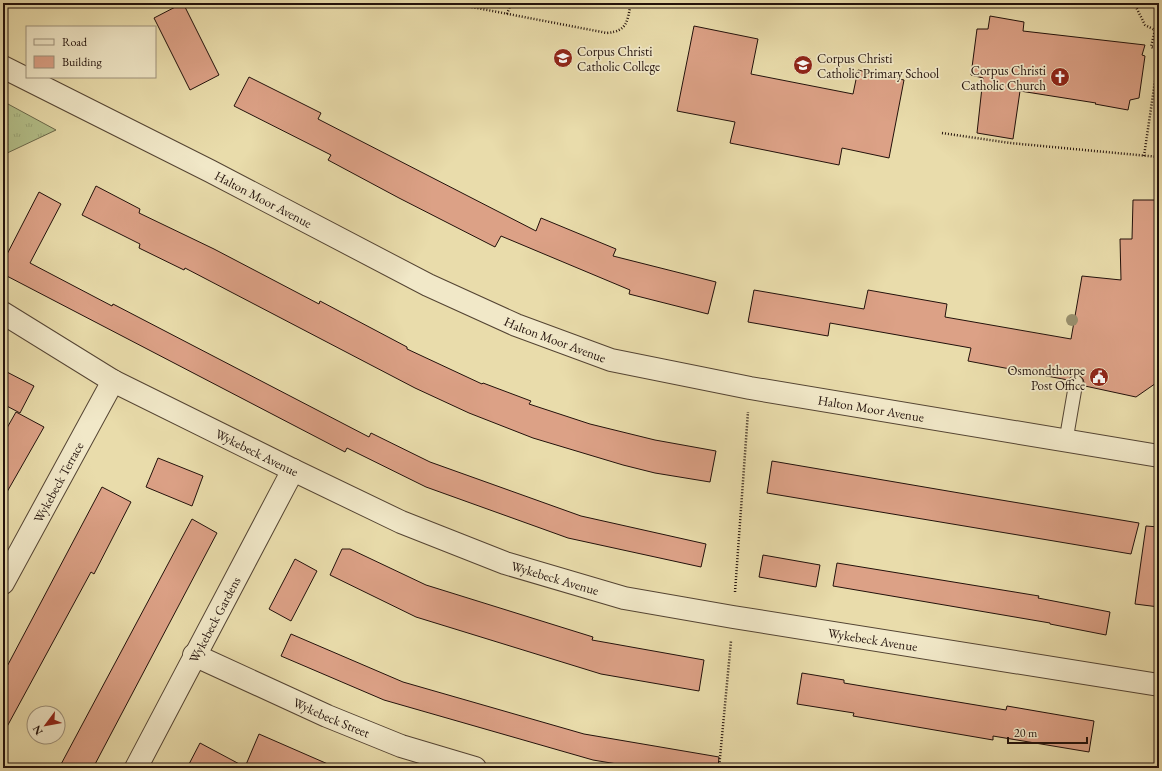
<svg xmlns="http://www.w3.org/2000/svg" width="1162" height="771" viewBox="0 0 1162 771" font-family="'EB Garamond',serif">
<defs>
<pattern id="grass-tufts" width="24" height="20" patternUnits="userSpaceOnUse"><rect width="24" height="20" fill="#b4c18b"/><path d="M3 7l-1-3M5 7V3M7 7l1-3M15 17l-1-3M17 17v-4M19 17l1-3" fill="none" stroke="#9aa577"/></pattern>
</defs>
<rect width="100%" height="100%" fill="#e9dcab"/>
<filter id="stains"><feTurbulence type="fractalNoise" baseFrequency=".005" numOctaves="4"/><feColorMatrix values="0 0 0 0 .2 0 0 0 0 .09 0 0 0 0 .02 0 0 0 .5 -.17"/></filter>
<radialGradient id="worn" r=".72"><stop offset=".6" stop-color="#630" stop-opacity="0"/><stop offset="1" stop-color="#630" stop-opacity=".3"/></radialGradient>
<path fill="url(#grass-tufts)" stroke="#6b694b" d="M8,104L56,130L3,155V107Z"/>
<path fill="#dca186" stroke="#22110b" d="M183,3L219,75L190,90L154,18Z
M990,16L1024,22L1023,31L1145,45L1142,55L1145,56L1139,98L1130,100L1128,110L1095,104L1096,103L1020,91L1013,139L977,133L983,78L971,75L977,29H988Z
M694,26L758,39L751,74L853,94L858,70L904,80L889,158L842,148L839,165L730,143L735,122L677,111Z
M249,77L321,113L318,119L536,231L541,218L616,249L613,256L716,282L708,314L629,294L630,290L501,236L495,247L399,198L328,160L331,155L234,106Z
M96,186L140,209L139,213L214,249L319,304L320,301L407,347V349L482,384L483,383L531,401L529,404L590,424L655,440L716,451L710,482L655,473L623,465L533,438L469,413L415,388L185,268L184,270L139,248L140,244L82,215Z
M39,192L61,204L30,263L112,306L113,304L369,437L371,433L430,462L581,516L706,544L701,567L568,538L426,487L347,448L345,452L3,274V262Z
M1133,200H1159V381L1136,397L1085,386L1083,379L1078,374L1073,375L1068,380L968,361L971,348L830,323L828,336L748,322L754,290L864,309L868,290L947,304L945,317L1071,339L1082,276L1121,280L1120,239H1132Z
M3,370L34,386L20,413L3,404Z
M16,412L44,427L3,499V435Z
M158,458L203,476L192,506L146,487Z
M772,461L977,496L1139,523L1131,554L1048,540L767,493Z
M102,487L131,502L94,574L91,572L3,734V674Z
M192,519L217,533L93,768H59Z
M1146,526L1159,527V607L1135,604Z
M342,549H350L426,585L593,637L592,640L704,660L699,691L601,674L416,617L330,575Z
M763,555L820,565L816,587L759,577Z
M295,559L317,571L291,621L269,609Z
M837,563L1039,596L1038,598L1110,612L1106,635L1050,624V623L833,586Z
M291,634L403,682L584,734L719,757L718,768H641L593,760L384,700L281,656Z
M802,673L844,680V683L1006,710L1007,706L1094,721L1089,752L993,736V740L853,716L854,713L797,704Z
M259,734L337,768H187L200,743L245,767Z"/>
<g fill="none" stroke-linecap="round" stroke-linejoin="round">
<g stroke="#544433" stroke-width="15">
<path id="service" d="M1066,440L1076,382"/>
</g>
<g stroke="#544433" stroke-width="24">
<g id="minor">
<path id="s1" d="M3,313L113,381L293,470L401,522L505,563L624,598L733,617L1159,685"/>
<path id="s2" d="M3,583L113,381"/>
<path id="s3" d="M194,655L327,716L401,746L475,768"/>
<path id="s4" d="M136,768L293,470"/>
</g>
</g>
<g stroke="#544433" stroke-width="24">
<g id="tertiary">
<path id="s5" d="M3,67L210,171L428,285L516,325L611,360L750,388L1159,456"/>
</g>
</g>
<path stroke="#22110b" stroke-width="2.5" stroke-dasharray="1 2" stroke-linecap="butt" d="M451,3L607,33C628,31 627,21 631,3
M1134,3L1145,25L1155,30L1151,47L1159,50
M507,14L510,6
M942,133L1010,143L1159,157
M1144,156L1159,54
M735,592L748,412
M719,768L731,641"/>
<use href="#service" stroke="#f1e8c8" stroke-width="13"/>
<use href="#minor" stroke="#f1e8c8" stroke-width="22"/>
<use href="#tertiary" stroke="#f1e8c8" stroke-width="22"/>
</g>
<circle fill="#988e6c" cx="1072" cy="320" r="6"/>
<defs>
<g id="school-disc" transform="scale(1)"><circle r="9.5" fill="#8f2418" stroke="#f1e8c8"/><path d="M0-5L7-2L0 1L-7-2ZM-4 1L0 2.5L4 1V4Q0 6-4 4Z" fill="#fff"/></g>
<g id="church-disc" transform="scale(1)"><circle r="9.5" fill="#8f2418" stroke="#f1e8c8"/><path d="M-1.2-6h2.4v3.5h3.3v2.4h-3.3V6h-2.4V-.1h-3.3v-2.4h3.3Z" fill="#fff"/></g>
<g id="civic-disc" transform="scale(1)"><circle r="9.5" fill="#8f2418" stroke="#f1e8c8"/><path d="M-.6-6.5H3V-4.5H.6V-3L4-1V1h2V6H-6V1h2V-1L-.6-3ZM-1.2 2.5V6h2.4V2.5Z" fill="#fff"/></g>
</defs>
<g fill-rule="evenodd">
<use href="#school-disc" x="563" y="58"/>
<use href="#school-disc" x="803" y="65"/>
<use href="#church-disc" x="1060" y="77"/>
<use href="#civic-disc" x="1099" y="377"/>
</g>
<g text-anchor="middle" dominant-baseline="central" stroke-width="3.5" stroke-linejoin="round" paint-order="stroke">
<g font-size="13" fill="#22110b" stroke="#f1e8c8" text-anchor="start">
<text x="577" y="51">Corpus Christi<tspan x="577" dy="15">Catholic College</tspan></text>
<text x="817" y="58">Corpus Christi<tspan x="817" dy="15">Catholic Primary School</tspan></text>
<text x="1046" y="70" text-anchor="end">Corpus Christi<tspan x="1046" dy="15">Catholic Church</tspan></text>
<text x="1085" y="370" text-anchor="end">Osmondthorpe<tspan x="1085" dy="15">Post Office</tspan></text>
</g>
<g font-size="13" fill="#22110b" stroke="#f1e8c8">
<text stroke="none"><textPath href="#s5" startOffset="292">Halton Moor Avenue</textPath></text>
<text stroke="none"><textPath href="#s5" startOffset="616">Halton Moor Avenue</textPath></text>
<text stroke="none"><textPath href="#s5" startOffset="940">Halton Moor Avenue</textPath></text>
<text stroke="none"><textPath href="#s1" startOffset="290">Wykebeck Avenue</textPath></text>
<text stroke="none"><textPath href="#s2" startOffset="115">Wykebeck Terrace</textPath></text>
<text stroke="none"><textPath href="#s1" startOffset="614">Wykebeck Avenue</textPath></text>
<text stroke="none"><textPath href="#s4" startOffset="168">Wykebeck Gardens</textPath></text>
<text stroke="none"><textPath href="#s1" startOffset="938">Wykebeck Avenue</textPath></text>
<text stroke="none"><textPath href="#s3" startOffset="151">Wykebeck Street</textPath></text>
</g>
</g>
<rect width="1162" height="771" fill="none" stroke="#e9dcab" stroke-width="16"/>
<rect x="4" y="4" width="1154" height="763" fill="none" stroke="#22110b" stroke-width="2"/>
<rect x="8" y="8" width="1146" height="755" fill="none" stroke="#22110b"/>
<rect x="26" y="26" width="130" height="52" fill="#f1e8c8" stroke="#9e927c"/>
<rect x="34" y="39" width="20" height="6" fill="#f1e8c8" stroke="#9e927c"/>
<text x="62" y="46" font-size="12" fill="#22110b">Road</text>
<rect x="34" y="56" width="20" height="12" fill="#dca186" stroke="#9e927c"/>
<text x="62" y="66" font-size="12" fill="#22110b">Building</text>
<g transform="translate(46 725) rotate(238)"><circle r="19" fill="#f1e8c8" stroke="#9e927c"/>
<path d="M0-3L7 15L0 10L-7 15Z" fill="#8f2418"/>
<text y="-6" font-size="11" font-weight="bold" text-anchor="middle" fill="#22110b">N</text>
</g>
<path d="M1008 737v6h79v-6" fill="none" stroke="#22110b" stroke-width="2"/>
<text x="1014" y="737" font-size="12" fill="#22110b" stroke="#f1e8c8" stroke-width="3" paint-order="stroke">20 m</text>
<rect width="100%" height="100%" filter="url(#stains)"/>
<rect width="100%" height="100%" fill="url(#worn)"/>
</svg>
